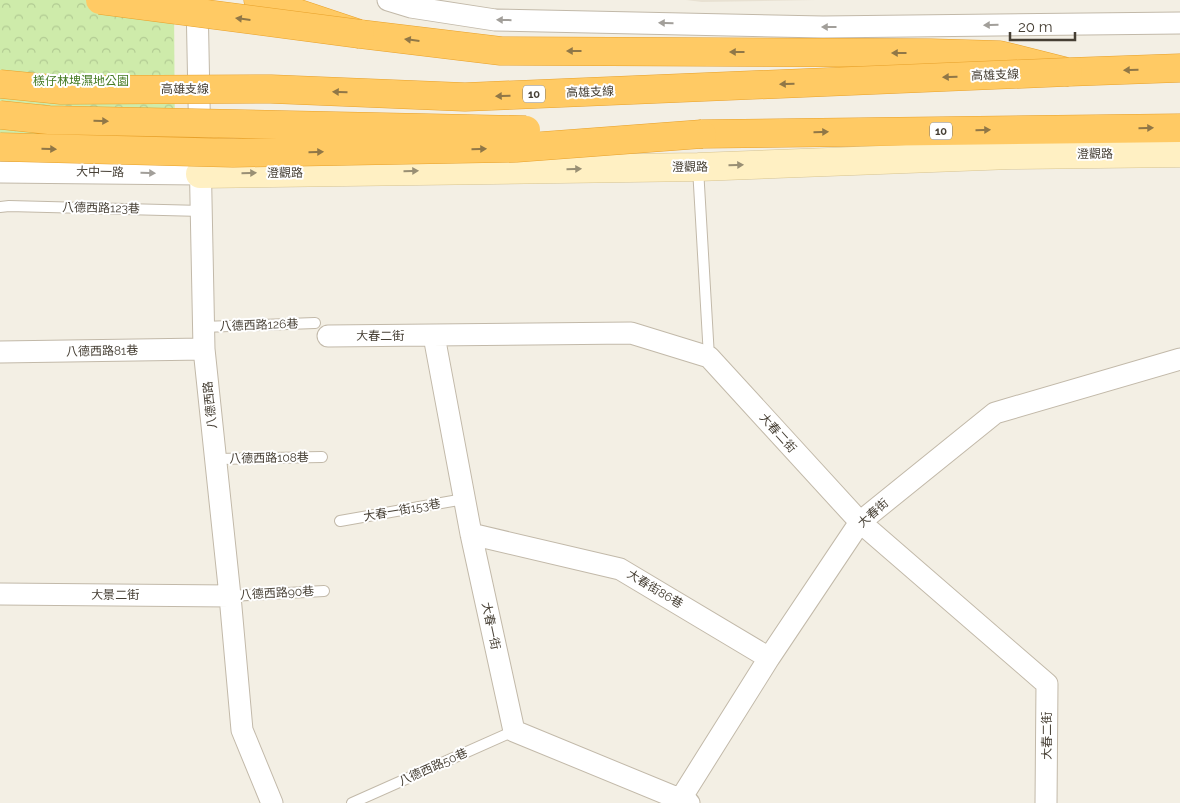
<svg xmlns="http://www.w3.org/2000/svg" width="1180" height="803" viewBox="0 0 1180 803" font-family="Raleway,'Noto Sans TC',sans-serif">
<defs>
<pattern id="park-crowns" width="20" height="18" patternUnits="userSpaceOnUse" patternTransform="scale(1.25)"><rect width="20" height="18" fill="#ceebaa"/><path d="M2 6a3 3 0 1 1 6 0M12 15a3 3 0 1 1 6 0" fill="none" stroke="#b2cb93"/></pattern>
</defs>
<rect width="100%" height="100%" fill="#f3efe4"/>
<path fill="#e8e1d2" d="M686,0H816L702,2Z"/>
<path fill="url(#park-crowns)" d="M0,0H174L175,157L0,164Z"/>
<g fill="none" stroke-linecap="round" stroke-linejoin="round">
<g stroke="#c2b9a9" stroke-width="12">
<path id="lane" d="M698,168L709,357
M0,207L9,206L202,211
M203,327L315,323
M216,459L322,457
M340,521L464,499
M230,596L324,591
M352,803L514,731"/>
</g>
<g stroke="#c2b9a9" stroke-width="23">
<path id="street" d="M197,0L204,349L230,596L242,730L272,803
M388,0L411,7L495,20L823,27L1180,23
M0,172L200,174
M328,336L631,333L709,357L860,522L1047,684L1046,803
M434,336L471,534L514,731L689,803
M0,352L204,349
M471,534L620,569L769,658
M0,594L230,596
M678,803L769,658L860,522L995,413L1180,359"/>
</g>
<g stroke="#d6c391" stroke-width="29">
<path id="secondary" d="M200,174L698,167L1011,155L1180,153"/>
</g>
<g stroke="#e8a12a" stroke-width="29">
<path id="highway" d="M258,0L360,34L501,51L931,53L1000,55L1068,72L1180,68
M702,134L1180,128"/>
</g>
<use href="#lane" stroke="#fff" stroke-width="10"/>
<use href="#street" stroke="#fff" stroke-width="21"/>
<use href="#secondary" stroke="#fff0c3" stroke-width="28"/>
<use href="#highway" stroke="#ffca64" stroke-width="28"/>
<g stroke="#e8a12a" stroke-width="29" stroke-linecap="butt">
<path id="highway-bridge" d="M100,0L360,34
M0,84L61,90L271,89L465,97L1068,72
M0,115L49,120L526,130
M0,147L233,153L516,148L702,134"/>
</g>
<use href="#highway-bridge" stroke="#ffca64" stroke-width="28"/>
</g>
<defs><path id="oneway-solid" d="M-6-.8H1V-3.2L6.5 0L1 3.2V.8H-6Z" transform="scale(1.25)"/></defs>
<g fill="#907747">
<use href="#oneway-solid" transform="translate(243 19) rotate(-173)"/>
<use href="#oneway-solid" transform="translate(412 40) rotate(-173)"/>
<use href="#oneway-solid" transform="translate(574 51) rotate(-180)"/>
<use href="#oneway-solid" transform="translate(737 52) rotate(-180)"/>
<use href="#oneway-solid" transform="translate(899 53) rotate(-180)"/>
<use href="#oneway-solid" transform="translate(1131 70) rotate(178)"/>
<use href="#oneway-solid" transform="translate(950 77) rotate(178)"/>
<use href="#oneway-solid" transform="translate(787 84) rotate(178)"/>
<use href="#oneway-solid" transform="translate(340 92) rotate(-178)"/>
<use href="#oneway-solid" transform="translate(503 96) rotate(178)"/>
<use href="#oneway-solid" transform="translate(101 121) rotate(1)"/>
<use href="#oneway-solid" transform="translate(1146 128) rotate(-1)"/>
<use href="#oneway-solid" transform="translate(983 130) rotate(-1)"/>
<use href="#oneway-solid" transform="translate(821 132) rotate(-1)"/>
<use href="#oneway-solid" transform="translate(49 149) rotate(1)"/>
<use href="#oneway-solid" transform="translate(479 149) rotate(-1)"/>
<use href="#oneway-solid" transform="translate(316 152) rotate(-1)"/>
</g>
<g fill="#a29f9a">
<use href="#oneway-solid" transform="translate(504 20) rotate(-179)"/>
<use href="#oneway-solid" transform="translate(666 23) rotate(-179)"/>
<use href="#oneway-solid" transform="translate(991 25) rotate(179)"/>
<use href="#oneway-solid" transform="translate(829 27) rotate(180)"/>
<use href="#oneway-solid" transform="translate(148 173) rotate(1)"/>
</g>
<g fill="#998f74">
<use href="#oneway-solid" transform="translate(736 165) rotate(-2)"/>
<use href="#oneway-solid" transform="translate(574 169) rotate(-1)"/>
<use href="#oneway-solid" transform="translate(411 171) rotate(-1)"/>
<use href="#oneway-solid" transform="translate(249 173) rotate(-1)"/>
</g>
<g text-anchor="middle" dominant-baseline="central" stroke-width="4" stroke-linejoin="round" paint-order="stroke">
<g fill="#fff" stroke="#7e7971" stroke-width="1">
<rect x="523" y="85.5" width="22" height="17" rx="4"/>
<rect x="930" y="122.5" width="22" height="17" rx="4"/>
</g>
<g font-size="11" font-weight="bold" fill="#463f34">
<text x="534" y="94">10</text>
<text x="941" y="131">10</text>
</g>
<g font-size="12" fill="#463f34" stroke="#fff">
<text transform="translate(995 75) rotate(-2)">高雄支線</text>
<text x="185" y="89">高雄支線</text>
<text transform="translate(590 92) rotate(-2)">高雄支線</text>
<text transform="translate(1095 154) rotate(-1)">澄觀路</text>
<text transform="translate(690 167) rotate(-1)">澄觀路</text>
<text transform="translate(100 172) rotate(1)">大中一路</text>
<text transform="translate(285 173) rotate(-1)">澄觀路</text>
<text transform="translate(101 208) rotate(1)">八德西路123巷</text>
<text transform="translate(259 325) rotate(-2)">八德西路126巷</text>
<text x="380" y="336">大春二街</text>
<text transform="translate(102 351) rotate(-1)">八德西路81巷</text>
<text transform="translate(210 405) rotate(-96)">八德西路</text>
<text transform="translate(778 433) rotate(48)">大春二街</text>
<text transform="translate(269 458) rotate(-1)">八德西路108巷</text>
<text transform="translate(402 510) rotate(-10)">大春一街153巷</text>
<text transform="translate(873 513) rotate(-42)">大春街</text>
<text transform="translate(655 589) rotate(31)">大春街86巷</text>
<text transform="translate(277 593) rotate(-3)">八德西路90巷</text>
<text x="115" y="595">大景二街</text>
<text transform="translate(491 626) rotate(78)">大春一街</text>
<text transform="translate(1047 736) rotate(-90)">大春二街</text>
<text transform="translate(433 767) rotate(-24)">八德西路50巷</text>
</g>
<g font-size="12" fill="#457b23" stroke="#fff">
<text x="81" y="81">檨仔林埤濕地公園</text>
</g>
</g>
<path d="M1010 32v8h65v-8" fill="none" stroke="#463f34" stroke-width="2.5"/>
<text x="1018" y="32" font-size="15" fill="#463f34" stroke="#ffffff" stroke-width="4" paint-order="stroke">20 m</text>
</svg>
